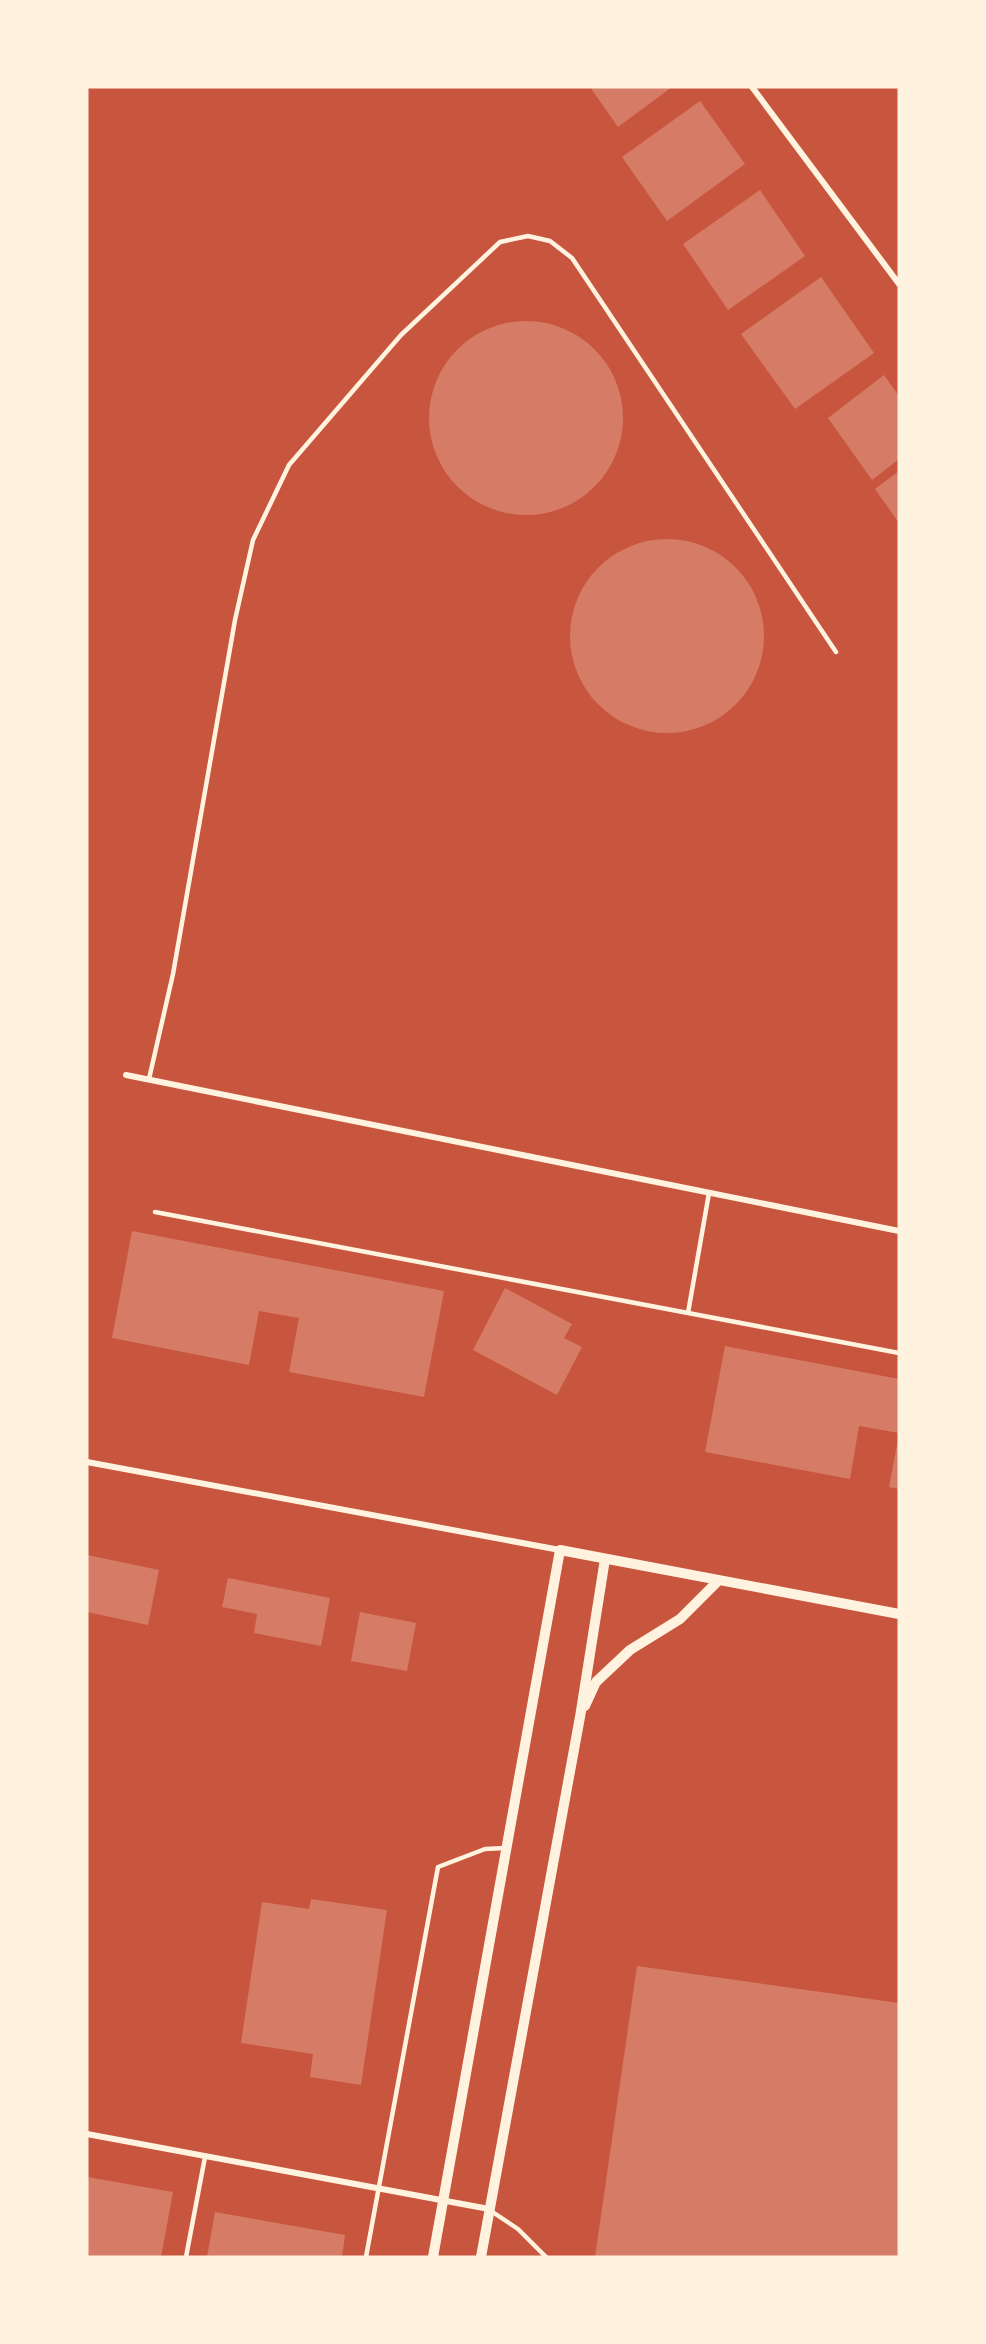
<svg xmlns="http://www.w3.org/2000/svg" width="986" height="2344" viewBox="0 0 986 2344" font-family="'Sofia Sans Condensed',sans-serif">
<rect width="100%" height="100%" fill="#c8553d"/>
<path fill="#d67c66" d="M590,87H672L618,127Z
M700,101L745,164L667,221L622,157Z
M760,190L805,256L728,310L683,244Z
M821,277L874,353L795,409L741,334Z
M429 418a97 97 0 1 1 194 0a97 97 0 1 1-194 0Z
M884,375L899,396V459L872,480L828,418Z
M899,471V523L875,489Z
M570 636a97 97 0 1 1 194 0a97 97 0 1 1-194 0Z
M132,1231L444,1291L424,1397L289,1372L299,1318L259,1311L249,1365L112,1338Z
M505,1288L572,1324L564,1338L582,1347L557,1395L473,1350Z
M725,1346L899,1379V1433L859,1426L850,1479L705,1452Z
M898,1440H899V1489L889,1487Z
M87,1555L159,1570L148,1625L87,1612Z
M228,1578L330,1598L321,1646L254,1633L257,1614L222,1607Z
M360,1612L416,1623L407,1671L351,1661Z
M311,1899L387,1910L361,2085L310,2077L313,2054L241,2043L262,1902L309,1909Z
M637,1966L899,2003V2257H595Z
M87,2177L173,2192L161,2257H87Z
M215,2212L345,2235L342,2257H207Z"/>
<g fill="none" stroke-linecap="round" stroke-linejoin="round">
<path stroke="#fff3e0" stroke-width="4.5" d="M149,1079L173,974L235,620L253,540L289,465L401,335L500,242L528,236L550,241L572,258L836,652
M155,1212L688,1313L709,1193
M688,1313L899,1353
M491,2211L518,2229L546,2257
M186,2257L205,2157
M366,2257L438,1867L485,1849L505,1848"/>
<path stroke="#fff3e0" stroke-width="6" d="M752,87L899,284
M126,1075L899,1231
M87,1462L560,1550
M87,2134L489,2209"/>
<path stroke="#fff3e0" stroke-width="10" d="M585,1706L596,1682L630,1650L680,1619L719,1580
M433,2257L560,1550L899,1614
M481,2257L580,1717L605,1559"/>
</g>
<rect width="986" height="2344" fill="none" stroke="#fff3e0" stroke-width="177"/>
</svg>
